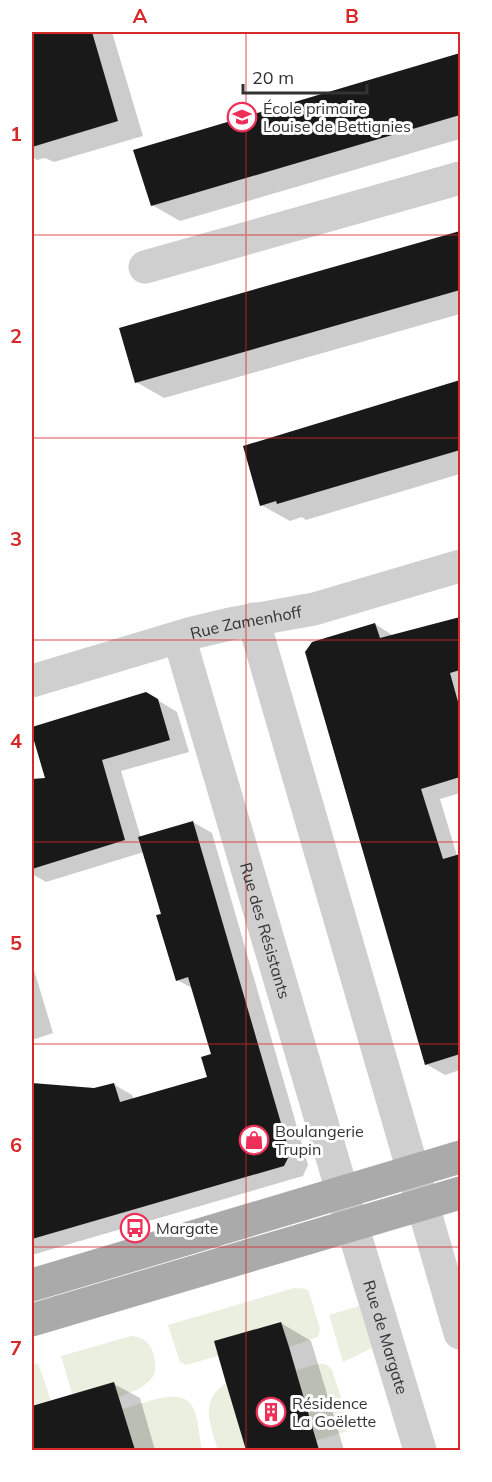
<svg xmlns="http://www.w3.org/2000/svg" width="492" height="1482" viewBox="0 0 492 1482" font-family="Mulish,sans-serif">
<rect width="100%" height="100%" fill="#fff"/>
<path fill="#eaefe0" d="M294,1288L307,1289L309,1292L320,1329L318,1337L289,1347L296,1370C308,1368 324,1357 332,1370L349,1422L348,1429L345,1432L317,1440L319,1450H218C210,1425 199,1400 226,1383L218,1356L186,1365L180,1362L168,1325Z
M359,1306L372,1348L343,1362L329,1315Z
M131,1336C148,1338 154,1347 155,1364C156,1369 155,1373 152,1378C145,1387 130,1393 119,1397L122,1409C141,1405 182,1384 193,1408C199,1420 199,1437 202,1450H32V1365L38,1363L51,1401L76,1407L61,1356Z"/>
<path fill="#0003" d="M32,32H112L143,136L54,162L45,158L37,160L32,157Z
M460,55V139L180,221L152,205L135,151Z
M460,233V314L164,398L136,382L121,330Z
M460,382V474L306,520L302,517L290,521L261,505L245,447Z
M460,618V793L440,799L458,859L460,860V1070L445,1075L426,1064L375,624L394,636Z
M146,693L177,712L189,752L121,771L141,838L193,822L212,833L308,1165L303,1176L32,1255V1092L52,1086L94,1090L113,1084L132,1095L134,1100L208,1078L213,1055L194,989L177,980L162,915L144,852L46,882L32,874V815L56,808L32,728Z
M32,969L34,970L53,1033L32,1040Z
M281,1323L311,1341L344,1450H248L216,1342Z
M114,1384L140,1398L155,1450H32V1408Z"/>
<path fill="#191919" d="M32,32H92L118,121L32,147Z
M460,53V115L151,206L133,150Z
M460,231V290L135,383L119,328Z
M460,380V450L277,504L276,501L260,506L243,446Z
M460,617V670L450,673L460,709V777L421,789L443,859L460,854V1054L425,1065L305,652L312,642L375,623L380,638Z
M146,692L158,699L170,740L102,760L125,840L32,869V779L45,778L32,734V727Z
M193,821L290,1154L284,1166L32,1239V1083L94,1088L114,1083L120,1102L207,1077L201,1057L211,1054L188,977L176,981L156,915L161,914L138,837Z
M281,1322L289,1347L319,1450H246L226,1383L214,1341Z
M114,1382L135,1450H32V1406Z"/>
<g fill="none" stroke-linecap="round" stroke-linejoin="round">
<g stroke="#cfcfcf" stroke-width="33">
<path d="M145,267L460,178"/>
<path d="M253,619L460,1333"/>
<path id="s1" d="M179,637L352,1225L420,1450"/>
<path id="s2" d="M32,681L192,633L230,624L314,609L460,566"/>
</g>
<path stroke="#aaa" stroke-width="33" d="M32,1285L460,1157
M32,1320L460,1193"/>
</g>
<path fill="none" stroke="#d62828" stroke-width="1.5" stroke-opacity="0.55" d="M246,32V1450M32,235H460M32,438H460M32,640H460M32,842H460M32,1044H460M32,1247H460"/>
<defs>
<g id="school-ring" transform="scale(1.5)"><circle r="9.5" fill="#fff" stroke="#ee3059" stroke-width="1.5"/><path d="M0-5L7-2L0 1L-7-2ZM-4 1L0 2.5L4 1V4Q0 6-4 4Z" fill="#ee3059"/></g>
<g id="shop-ring" transform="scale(1.5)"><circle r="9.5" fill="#fff" stroke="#ee3059" stroke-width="1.5"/><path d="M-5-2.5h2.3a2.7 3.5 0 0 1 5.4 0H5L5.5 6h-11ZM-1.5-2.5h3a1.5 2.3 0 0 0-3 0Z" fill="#ee3059"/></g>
<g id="bus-ring" transform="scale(1.5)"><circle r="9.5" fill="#fff" stroke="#ee3059" stroke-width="1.5"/><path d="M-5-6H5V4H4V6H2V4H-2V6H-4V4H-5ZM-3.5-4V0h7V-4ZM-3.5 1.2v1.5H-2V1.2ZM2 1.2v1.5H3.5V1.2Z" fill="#ee3059"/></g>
<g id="building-ring" transform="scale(1.5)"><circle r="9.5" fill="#fff" stroke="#ee3059" stroke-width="1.5"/><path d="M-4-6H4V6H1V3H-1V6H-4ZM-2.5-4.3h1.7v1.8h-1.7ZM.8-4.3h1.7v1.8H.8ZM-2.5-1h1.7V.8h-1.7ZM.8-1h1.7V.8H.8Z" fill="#ee3059"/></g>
</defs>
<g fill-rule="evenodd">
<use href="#school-ring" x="242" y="117"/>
<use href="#shop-ring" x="254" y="1140"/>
<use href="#bus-ring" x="135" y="1228"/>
<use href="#building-ring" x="271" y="1412"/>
</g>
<g text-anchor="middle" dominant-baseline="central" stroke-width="6" stroke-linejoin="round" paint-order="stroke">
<g font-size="16" fill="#323232" stroke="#fff" text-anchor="start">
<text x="263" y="108">École primaire<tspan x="263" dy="18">Louise de Bettignies</tspan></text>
<text x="275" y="1131">Boulangerie<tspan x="275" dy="18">Trupin</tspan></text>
<text x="156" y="1228">Margate</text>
<text x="292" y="1403">Résidence<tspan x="292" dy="18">La Goëlette</tspan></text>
</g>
<g font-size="16" fill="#323232" stroke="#fff">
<text stroke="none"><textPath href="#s2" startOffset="222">Rue Zamenhoff</textPath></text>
<text stroke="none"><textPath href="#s1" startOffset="306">Rue des Résistants</textPath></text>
<text stroke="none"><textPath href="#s1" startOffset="730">Rue de Margate</textPath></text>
</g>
</g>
<rect width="492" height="1482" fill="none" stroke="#ffffff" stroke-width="66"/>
<path d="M243 84v9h124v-9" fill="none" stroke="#323232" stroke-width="3"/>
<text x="252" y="84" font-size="18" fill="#323232" stroke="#ffffff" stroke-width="4.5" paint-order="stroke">20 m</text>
<rect x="33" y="33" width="426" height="1416" fill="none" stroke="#d62828" stroke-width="2"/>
<g font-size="20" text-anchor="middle" font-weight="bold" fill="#d62828">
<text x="140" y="23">A</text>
<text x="352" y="23">B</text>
<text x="16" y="141">1</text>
<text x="16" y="343">2</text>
<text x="16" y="546">3</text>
<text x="16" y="748">4</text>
<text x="16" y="950">5</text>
<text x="16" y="1152">6</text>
<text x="16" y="1355">7</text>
</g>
</svg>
